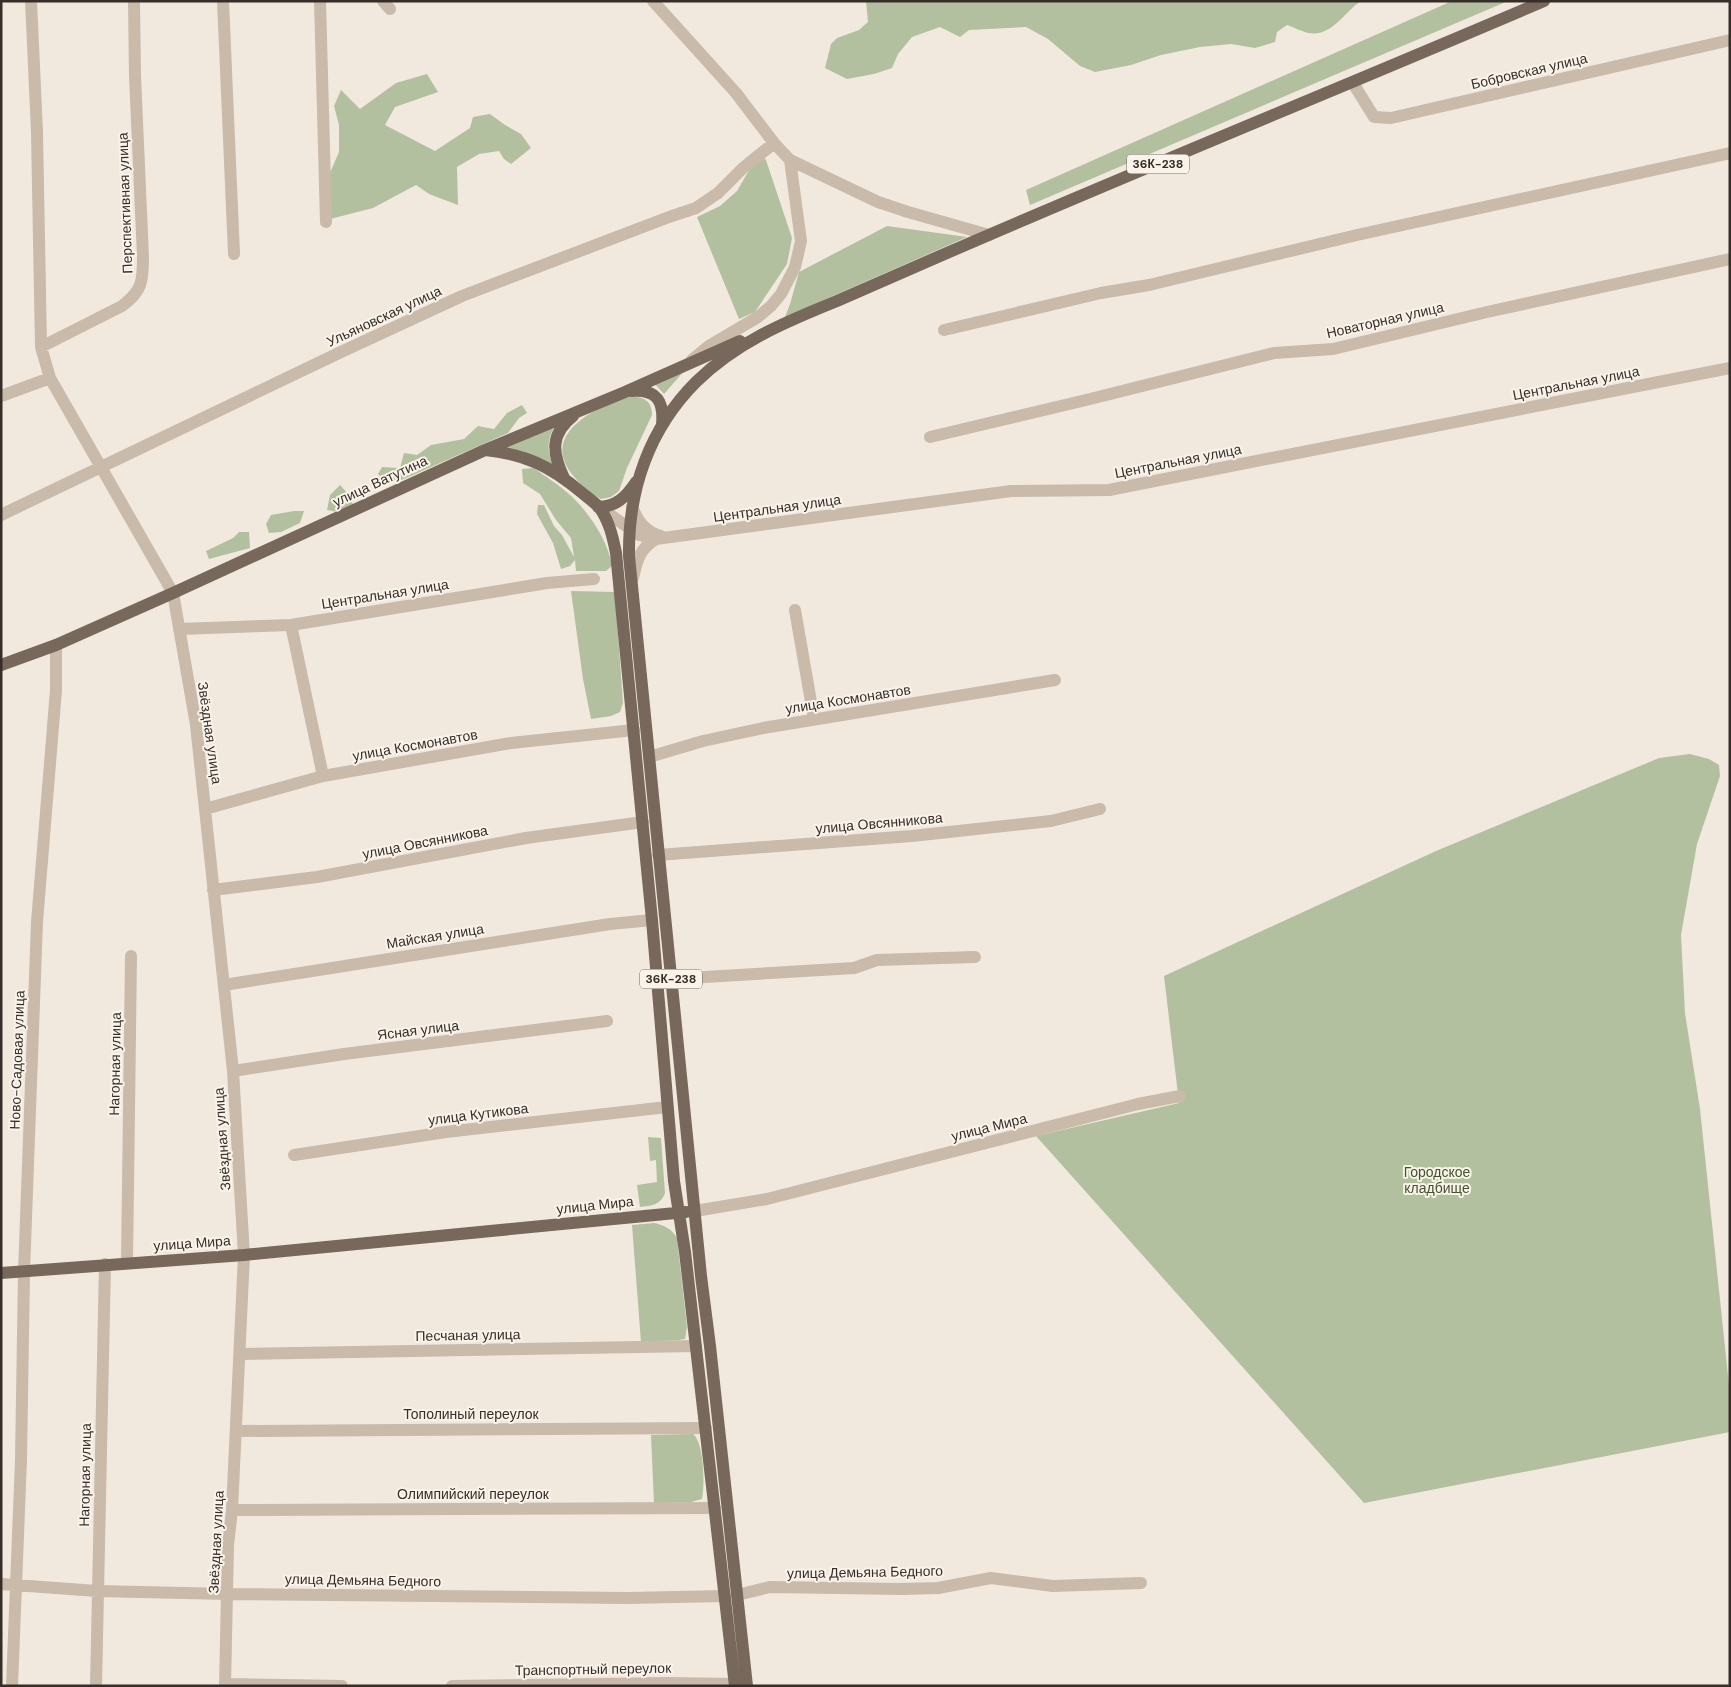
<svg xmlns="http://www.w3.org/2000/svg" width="1731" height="1687" viewBox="0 0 1731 1687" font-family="'DM Sans',sans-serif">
<rect width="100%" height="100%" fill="#f1e9de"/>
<path fill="#b3c09f" d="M866,1H1361C1344,12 1332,37 1309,33C1302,32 1294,27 1287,25L1277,32L1275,42L1255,48L1231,44L1200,47L1161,55L1131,65L1095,72L1080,66L1048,39L1026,27L969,30L960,37L940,27L912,37L898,54L892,68L874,74L847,79L825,68L831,44L837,38L859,30L868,22Z
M1452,1H1508L1030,205L1026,190Z
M427,74L438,92L395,107L385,125L435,151L470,128L473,117L490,114L505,125L521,134L531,148L511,164L504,159L499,151L479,154L457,167L458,205L429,194L416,185L373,208L330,219L329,175L339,152V125L334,106L341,90L360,109L396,83Z
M759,153L766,160L792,238L787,264L755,312L739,319L697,217L720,206L737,191Z
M887,226L967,237L785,317L790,304L799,272Z
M685,370L664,394L654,383Z
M631,396C644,397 652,401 652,415L627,468L619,491L611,497L601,499C589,494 579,483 571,473C540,432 600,405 631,396Z
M522,405L527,413L519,418L508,433L404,479L387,484L378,474L382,467L400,468L404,453L417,455L431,445L464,439L478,426L494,429L507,413Z
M556,424C547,438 546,451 554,466L525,452L504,446Z
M534,468C546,477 558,484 569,494C588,511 608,540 612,566L606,571H576L575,560L570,566L561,569L553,543L537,514L538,505H544L554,526L562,535L574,557L571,538L556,520L540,494L523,483L522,469Z
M340,485L350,496L354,508L344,513L327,510L330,495Z
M294,511H304L300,523L281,532L269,533L266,524L271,515Z
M239,532H249L250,548L209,559L206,551L233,538Z
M571,591L615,592L623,703L620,712L611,716L591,719L583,679Z
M1690,754L1709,759L1719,765L1720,776L1697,844L1681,935L1685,1013L1700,1109L1730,1395V1432L1364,1503L1036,1136L1179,1103L1164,976L1436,851L1659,758Z
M648,1137L661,1138L665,1193C661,1205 651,1206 640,1207L637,1185L657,1182L656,1160L650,1161Z
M654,1223C664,1225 672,1229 677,1238L687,1327L685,1339L679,1340L641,1342L632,1225Z
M693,1434C704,1442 705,1485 702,1499L691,1502L654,1503L651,1435Z"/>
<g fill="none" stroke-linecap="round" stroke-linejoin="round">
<path stroke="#c9baaa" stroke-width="12" d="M31,1L37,132L41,347L50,378L173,593L196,725L233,1071L244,1255L232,1510L228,1545L225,1686
M223,1L234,254
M320,1L326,222
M383,1L390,9
M653,1L736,93L774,143L790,160L878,202L908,212L989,235
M1353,83L1374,117L1391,118L1730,40
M944,330L1101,293L1149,285L1357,235L1730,153
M41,347L122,306C142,291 143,282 143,257L135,76L134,1
M692,360L709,346L758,317L771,306L781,294L795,267L801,241L790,160
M1,396L50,378
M930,437L1086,400L1274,353L1333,349L1487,312L1730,259
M599,507L639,535L656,539L1011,491L1109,490L1730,368
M632,507C638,521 645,532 661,536
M1,515L341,352L462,296L669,217L696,208L718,193L743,168L774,143
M633,578C637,561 639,549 656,539
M795,610L814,719
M291,625L323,776
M179,629L291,625L547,583L594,579
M649,757L703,741L763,728L1055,680
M205,809L323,776L511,743L634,730
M658,855L912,836L1051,821L1100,809
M213,890L317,877L526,838L643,822
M671,979L854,968L877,960L975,957
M224,985L610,924L652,920
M233,1071L344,1054L607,1021
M294,1155L446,1132L667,1107
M695,1211L767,1199L1138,1104L1180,1096
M127,1263L131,956
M240,1354L696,1346
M236,1431L706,1428
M232,1510L715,1508
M1,1584L97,1591L228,1594L628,1598L725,1596
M737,1595L770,1587L902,1589L938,1588L991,1578L1053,1586L1141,1583
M225,1684L342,1686
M12,1686L21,1460L24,1272L37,922L56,690V645
M96,1686L105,1264
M452,1686L668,1683L735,1684"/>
<path stroke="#78675b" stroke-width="12" d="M631,391C658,389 664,402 662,425
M485,450C525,454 550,466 581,492C587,497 594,502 599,507C609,520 613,538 616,553L652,920L674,1181L685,1252L735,1686
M564,478C552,453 550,434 573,416
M598,507C616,507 626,497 636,482
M1,665L56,645L173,593L485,450L625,392L740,341
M1,1273L244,1255L686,1212
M747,1686L710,1346L701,1276L629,556C628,490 649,429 696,382C737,342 785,322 837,301C871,286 906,271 940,256C1140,169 1343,87 1544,1"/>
</g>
<g text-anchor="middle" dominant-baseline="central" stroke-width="4" stroke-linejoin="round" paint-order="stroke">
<g fill="#f9f3ea" stroke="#716963" stroke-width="1">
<rect x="1127" y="154.5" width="62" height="19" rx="4"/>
<rect x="640" y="969.5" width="62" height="19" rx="4"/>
</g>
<g font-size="12" font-weight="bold" fill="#372e29">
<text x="1158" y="164">36К-238</text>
<text x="671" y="979">36К-238</text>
</g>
<g font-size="14" fill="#372e29" stroke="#f9f3ea">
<text transform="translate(1529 71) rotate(-13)">Бобровская улица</text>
<text transform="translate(125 203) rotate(-92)">Перспективная улица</text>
<text transform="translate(384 316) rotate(-25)">Ульяновская улица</text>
<text transform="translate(1385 320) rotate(-13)">Новаторная улица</text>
<text transform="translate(1576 383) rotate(-11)">Центральная улица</text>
<text transform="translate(1178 461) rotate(-11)">Центральная улица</text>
<text transform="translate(380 481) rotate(-25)">улица Ватутина</text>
<text transform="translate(777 508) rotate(-8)">Центральная улица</text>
<text transform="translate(385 594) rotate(-9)">Центральная улица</text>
<text transform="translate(848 699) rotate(-9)">улица Космонавтов</text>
<text transform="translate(210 733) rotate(82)">Звёздная улица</text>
<text transform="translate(415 745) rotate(-10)">улица Космонавтов</text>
<text transform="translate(879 823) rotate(-5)">улица Овсянникова</text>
<text transform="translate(425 842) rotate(-11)">улица Овсянникова</text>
<text transform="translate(435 936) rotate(-9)">Майская улица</text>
<text transform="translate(418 1030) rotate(-7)">Ясная улица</text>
<text transform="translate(17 1060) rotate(-88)">Ново-Садовая улица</text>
<text transform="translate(115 1064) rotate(-89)">Нагорная улица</text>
<text transform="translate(478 1114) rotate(-7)">улица Кутикова</text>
<text transform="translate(989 1127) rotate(-14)">улица Мира</text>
<text transform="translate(222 1139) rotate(-94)">Звёздная улица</text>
<text transform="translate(595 1205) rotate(-6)">улица Мира</text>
<text transform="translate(192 1243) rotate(-4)">улица Мира</text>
<text transform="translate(468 1335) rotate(-1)">Песчаная улица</text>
<text x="471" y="1414">Тополиный переулок</text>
<text transform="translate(85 1475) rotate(-89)">Нагорная улица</text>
<text x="473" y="1494">Олимпийский переулок</text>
<text transform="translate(216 1542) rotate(-87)">Звёздная улица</text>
<text transform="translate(865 1572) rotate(-1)">улица Демьяна Бедного</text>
<text transform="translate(363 1580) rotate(1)">улица Демьяна Бедного</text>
<text transform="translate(593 1669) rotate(-1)">Транспортный переулок</text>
</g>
<g font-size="14" fill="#44542f" stroke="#f9f3ea">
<text x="1437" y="1172">Городское<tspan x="1437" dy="16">кладбище</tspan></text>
</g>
</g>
<rect width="1731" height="1687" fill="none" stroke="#372e29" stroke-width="5"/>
</svg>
